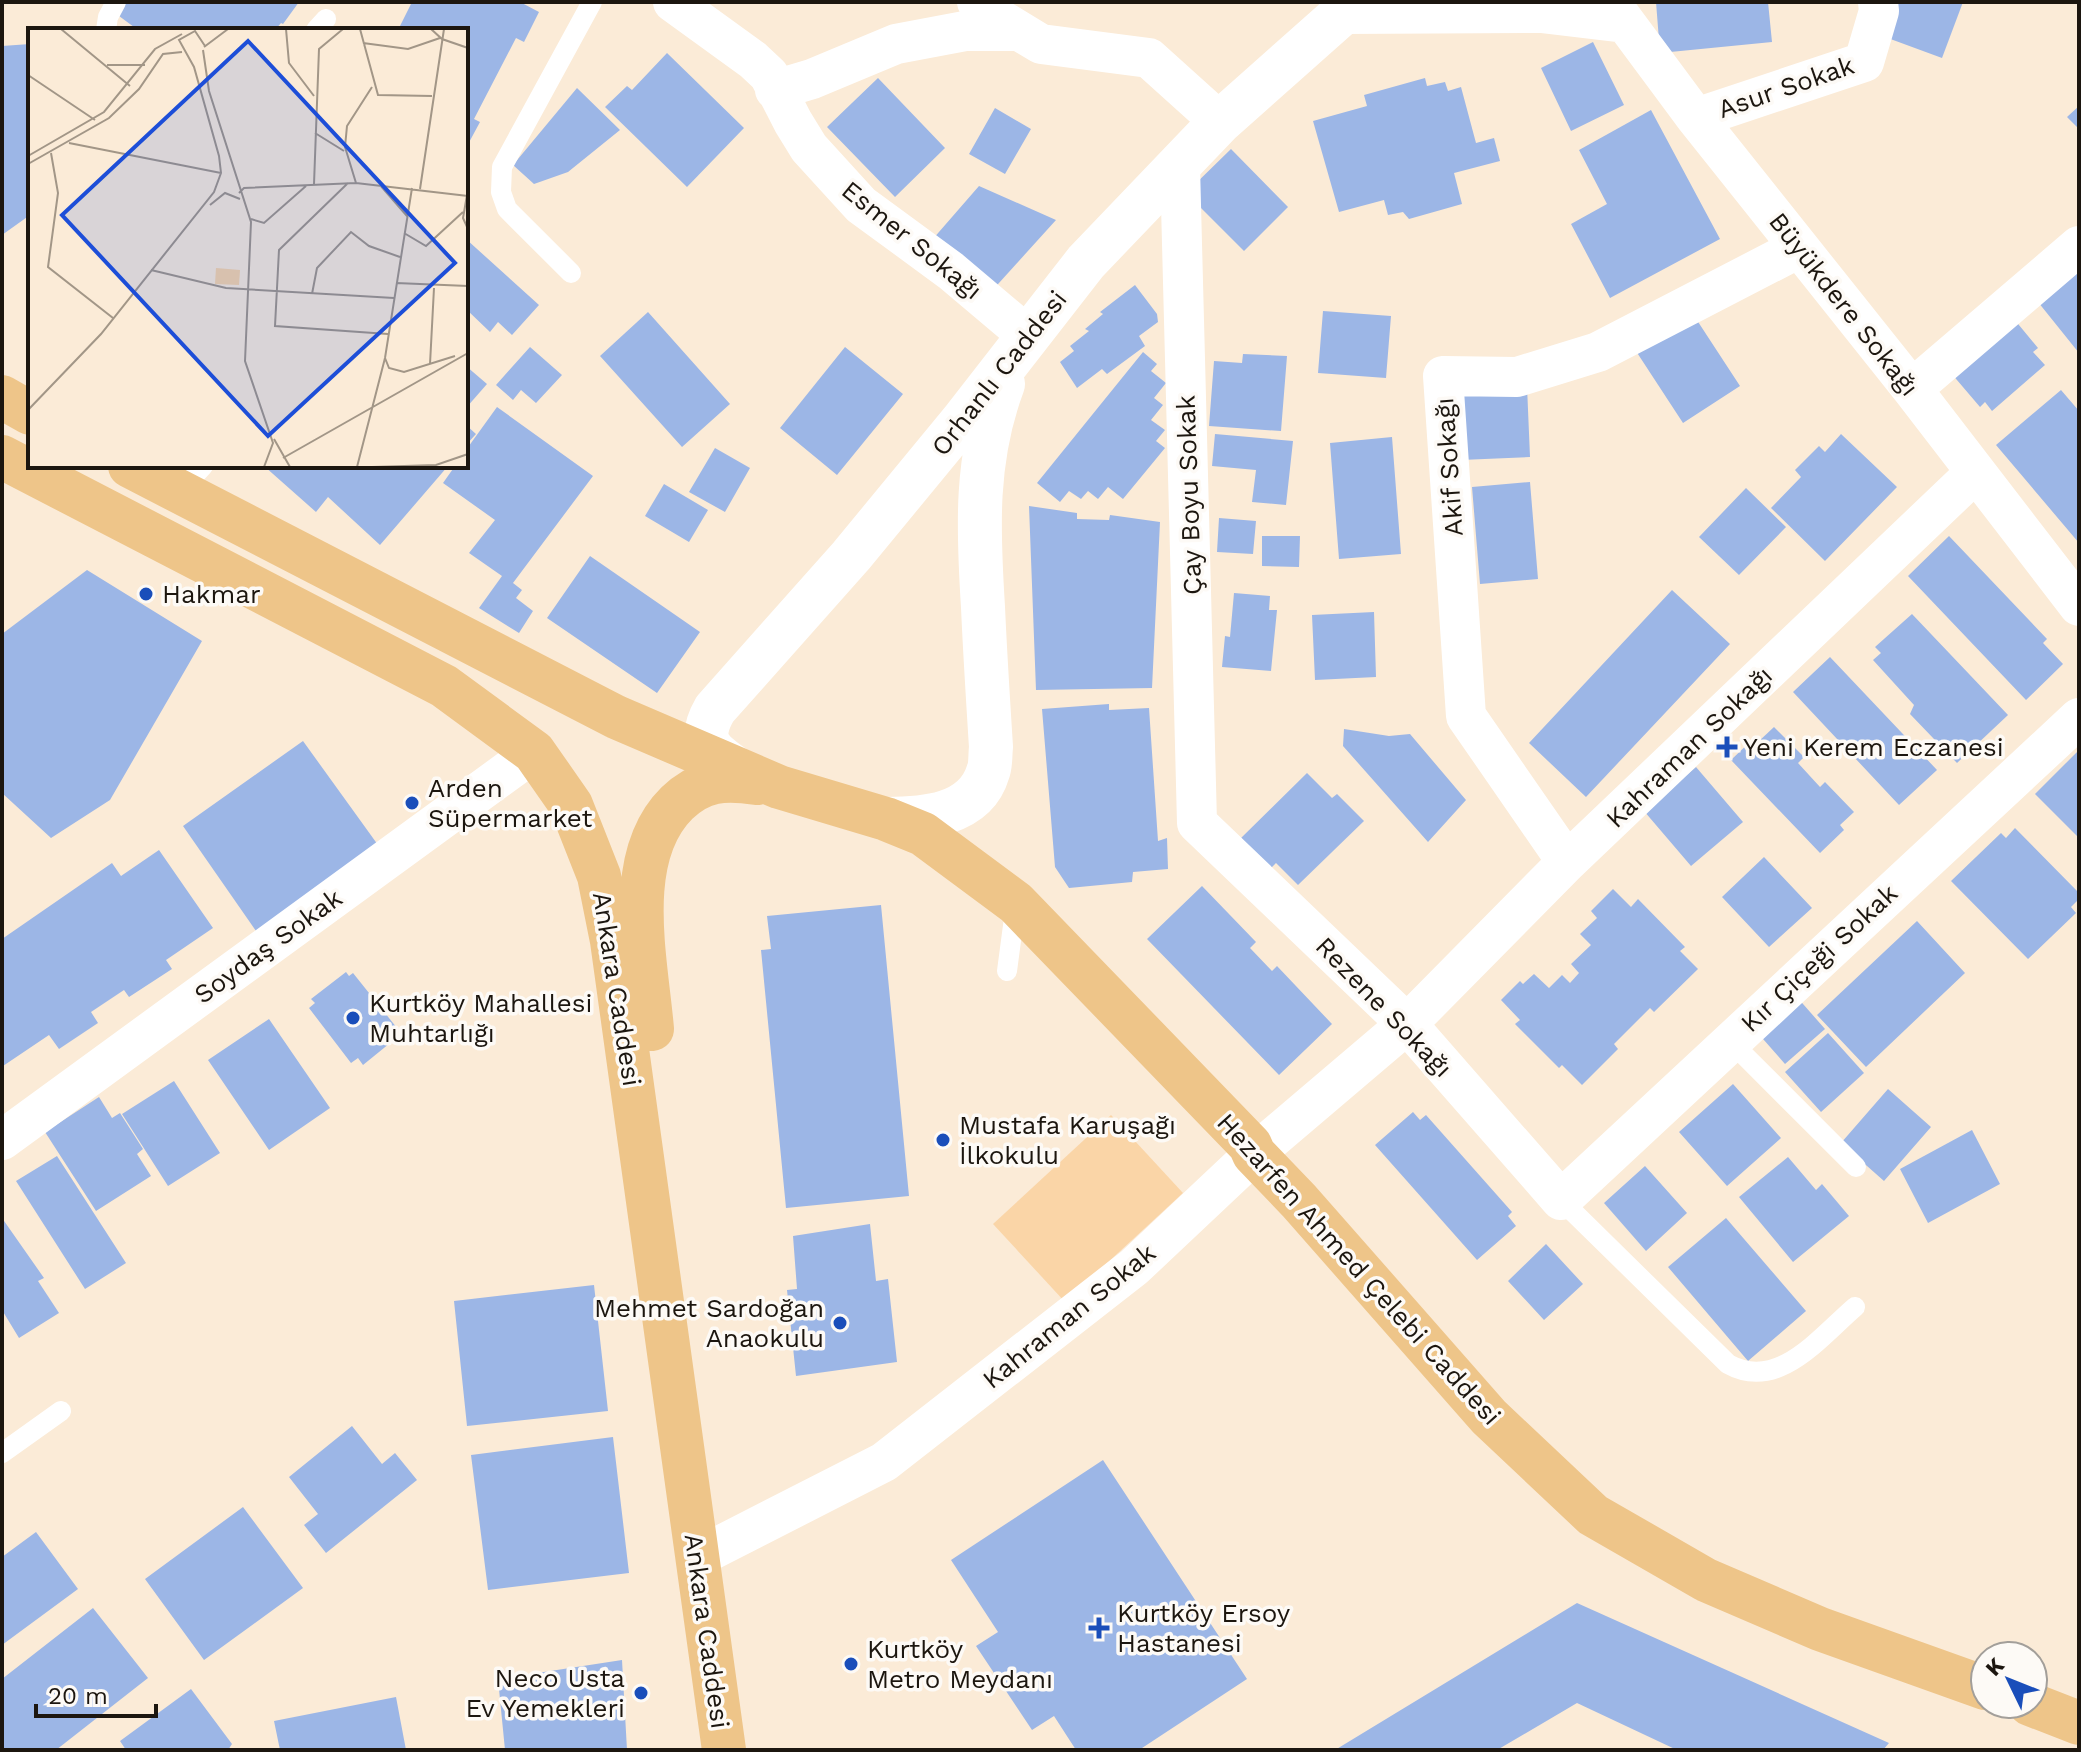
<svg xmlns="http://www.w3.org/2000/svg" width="2081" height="1752" viewBox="0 0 2081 1752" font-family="'Work Sans',sans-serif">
<rect width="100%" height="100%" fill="#fbebd7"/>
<path fill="#fad5a7" d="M1111,1115L1183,1193L1065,1302L993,1224Z"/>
<path fill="#9cb6e6" d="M123,2H299L283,24L281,23L275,30H151L145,26L143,30H138L115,13Z
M412,2H520L539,12L524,42L516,38L474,119L480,122L466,148V30H398Z
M1656,2H1768L1772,42L1660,53Z
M1899,2H1963L1942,58L1885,37Z
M1593,42L1624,105L1571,131L1541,68Z
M30,44V215L2,235V46Z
M667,53L744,128L687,187L605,107L627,86L632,90Z
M878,78L945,148L895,197L827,127Z
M1425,78L1427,86L1445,82L1448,91L1461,87L1476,143L1494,138L1500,161L1454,173L1462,204L1409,219L1403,212L1388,215L1384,200L1339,212L1313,121L1367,106L1364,95Z
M577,88L620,130L568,172L534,184L513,165Z
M2079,106V129L2067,117Z
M995,108L1031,129L1005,174L969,154Z
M1651,110L1720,239L1610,298L1571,224L1607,204L1579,150Z
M1231,149L1288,207L1244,251L1186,193Z
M979,186L1056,220L989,294L932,240Z
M466,239L539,305L512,335L498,322L490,332L466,309Z
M2079,262V353L2034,297Z
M1135,285L1157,314L1158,322L1139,336L1145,346L1107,374L1102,369L1077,388L1060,362L1074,351L1070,346L1089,331L1085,329L1103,314L1100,312Z
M1689,308L1740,386L1683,423L1632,345Z
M1323,311L1391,316L1386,378L1318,373Z
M648,312L730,404L682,447L600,356Z
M2014,319L2038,348L2033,352L2045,365L1992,411L1985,402L1980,407L1951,373Z
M530,347L562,375L536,403L521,390L513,400L496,385Z
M845,347L903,394L837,475L780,428Z
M1143,352L1157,364L1151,371L1166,383L1154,398L1163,405L1151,420L1165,430L1156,441L1165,448L1123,499L1108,487L1098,499L1088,491L1081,499L1069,491L1060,502L1037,483Z
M1243,354L1287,356L1281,431L1209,426L1214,361L1242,363Z
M466,366L487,384L466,408Z
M1527,386L1530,457L1461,460L1458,389Z
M2061,390L2079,411V543L1996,445Z
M497,407L593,476L513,583L522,590L516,598L533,611L519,633L479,608L502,576L469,553L495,520L443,483L455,466H466V450Z
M466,425L476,434L466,445Z
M1215,434L1293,441L1286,505L1252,502L1256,470L1212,466Z
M1841,434L1897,487L1825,561L1771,508L1801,477L1795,470L1819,446L1825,452Z
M1392,437L1401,554L1339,559L1330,443Z
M715,448L750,468L725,512L689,492Z
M264,466H448L380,545L328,497L316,512Z
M1530,482L1538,579L1480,584L1472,487Z
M664,484L708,510L689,542L645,516Z
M1746,488L1786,527L1739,575L1699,537Z
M1029,506L1077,513V519L1109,520L1110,515L1160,522L1152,688L1036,690Z
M1219,518L1256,521L1253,554L1217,552Z
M1262,536H1300L1299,567L1262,566Z
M1949,536L2047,639L2043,643L2063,664L2026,700L1908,576Z
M590,556L700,632L657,693L547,618Z
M87,570L202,641L110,800L51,838L2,793V634Z
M1672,590L1730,644L1586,797L1529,743Z
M1234,593L1270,596L1269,610H1277L1271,671L1222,667L1225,636L1230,637Z
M1374,612L1376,677L1315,680L1312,615Z
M1912,614L2008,715L1957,763L1910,714L1914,705L1873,660L1881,653L1875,647Z
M1830,657L1937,770L1899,805L1793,692Z
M1109,704V710L1149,708L1158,841L1167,838L1168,869L1133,872L1132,882L1069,888L1055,867L1042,709Z
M1774,727L1804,757L1798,763L1820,787L1825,782L1854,812L1840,825L1844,830L1820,853L1731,760L1754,738L1758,742Z
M1344,729L1389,736L1410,734L1466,800L1428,842L1343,746Z
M303,741L378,845L256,931L183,826Z
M2079,750V838L2035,794Z
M1696,767L1743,822L1691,866L1644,811Z
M1307,773L1332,798L1337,794L1364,821L1298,885L1276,863L1271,868L1241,838Z
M2015,828L2079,893V899L2071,907L2076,913L2028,959L1951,881L2001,833L2006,838Z
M159,850L213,928L166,960L172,969L129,997L124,990L91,1012L98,1023L59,1049L49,1035L3,1066L2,939L112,863L121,876Z
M1764,857L1812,908L1769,947L1722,897Z
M1202,886L1256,942L1250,948L1272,971L1277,966L1332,1024L1279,1075L1147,939Z
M1613,889L1631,907L1638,899L1685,947L1680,951L1698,969L1654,1012L1650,1008L1614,1044L1618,1049L1582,1085L1562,1065L1559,1068L1515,1024L1520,1020L1501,1000L1520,981L1523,984L1534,974L1549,988L1562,975L1570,983L1579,973L1571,964L1591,945L1580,934L1597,918L1591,911Z
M881,905L909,1196L786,1208L761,950L771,949L767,916Z
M1917,921L1965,973L1866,1067L1817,1015Z
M346,972L349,976L353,973L397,1028L391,1033L395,1039L363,1065L358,1058L351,1063L309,1008L315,1003L311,999Z
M1796,996L1825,1029L1785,1064L1756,1031Z
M269,1019L330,1108L269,1150L208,1060Z
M1828,1033L1864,1073L1821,1112L1785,1072Z
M174,1081L220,1153L168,1186L122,1114Z
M1733,1084L1781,1138L1727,1186L1679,1132Z
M1888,1089L1931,1127L1884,1181L1841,1143Z
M99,1097L112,1118L120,1113L143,1149L137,1154L151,1176L96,1211L45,1132Z
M1413,1112L1420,1120L1426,1115L1512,1212L1508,1216L1516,1226L1477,1260L1375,1145Z
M1972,1130L2000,1184L1928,1223L1900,1169Z
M57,1156L126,1263L85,1289L16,1181Z
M1788,1157L1816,1190L1822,1184L1849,1216L1793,1262L1739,1197Z
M1645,1166L1687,1213L1646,1251L1604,1203Z
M2,1218L44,1278L38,1281L59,1313L19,1338L2,1310Z
M1726,1218L1806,1311L1748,1361L1668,1267Z
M870,1224L876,1281L888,1279L897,1362L796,1376L787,1290L797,1289L793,1236Z
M1546,1244L1583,1284L1544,1320L1508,1281Z
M594,1285L608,1411L467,1426L454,1301Z
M352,1426L382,1464L395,1453L417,1480L326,1553L304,1525L318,1514L289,1477Z
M613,1437L629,1573L488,1590L471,1455Z
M1103,1460L1247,1679L1139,1750H1076L1054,1716L1032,1730L976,1646L998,1632L951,1560Z
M243,1507L303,1588L204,1660L145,1579Z
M36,1532L78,1589L2,1645V1557Z
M1577,1603L1889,1743L1883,1750H1677L1577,1703L1497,1750H1335Z
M93,1608L148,1678L56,1750H2V1679Z
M622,1660L627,1750H505L498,1679Z
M191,1689L232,1744L228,1750H126L120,1741Z
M396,1697L406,1750H280L274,1721Z"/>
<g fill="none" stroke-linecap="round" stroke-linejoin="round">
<path stroke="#fff" stroke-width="20" d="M106,30L108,17L116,2
M316,30L326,19
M571,273L507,209L501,192L502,167L592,2
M180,491L203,466
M1007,971L1016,903
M1729,1040L1856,1167
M1561,1200L1728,1364C1778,1392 1819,1338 1855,1307
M2,1453L61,1411"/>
<path stroke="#fff" stroke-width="40" d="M673,2L753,60L769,75L793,122L809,148L861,205L951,271L1028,336
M977,2L983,9L1041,44L1149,58L1220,122
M1610,2L1696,118L1912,389L2079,606
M1341,14L1541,13L1625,23
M775,90L812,79L896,44L965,31H1019
M1696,118L1864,62L1879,11L1878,2
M1180,166L1197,823L1407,1024L1561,1200L2079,718
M1912,389L2079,246
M1567,862L1466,716L1443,376L1517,377L1598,352L1799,248
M2,1140L534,752
M696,1558L884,1462L1134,1267L1254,1154L1407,1024L1567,862L1975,473"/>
<path stroke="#fff" stroke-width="44" d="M735,768C709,750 697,740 715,709L851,556L963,420L1086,262L1220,122L1355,2
M886,819C923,819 975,816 988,772C991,765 990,755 991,747C988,700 985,653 983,607C978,528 975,459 1003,384"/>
<path stroke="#eec589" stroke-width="44" d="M2,397L30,413
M2,457L444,686L534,752L571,805L599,876L612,941L724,1750
M130,466L616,717L779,787L886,819L923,834L1016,903L1250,1145L1254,1154L1299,1201L1489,1417L1593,1515L1706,1580L1820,1629L1985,1688
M652,1029C646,959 622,857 677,803C702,779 725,778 757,783
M2030,1704L2079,1723"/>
</g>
<g fill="#1a4eba" stroke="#fdfaf6" stroke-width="3">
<circle cx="146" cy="594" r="8"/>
<path d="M1723 735h8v8h8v8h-8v8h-8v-8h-8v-8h8z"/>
<circle cx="412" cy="803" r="8"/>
<circle cx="353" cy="1018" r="8"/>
<circle cx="943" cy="1140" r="8"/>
<circle cx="840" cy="1323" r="8"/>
<path d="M1095 1616h8v8h8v8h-8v8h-8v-8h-8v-8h8z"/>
<circle cx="851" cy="1664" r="8"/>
<circle cx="641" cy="1693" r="8"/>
</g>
<g text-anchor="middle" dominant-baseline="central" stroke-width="7" stroke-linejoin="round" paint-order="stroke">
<g font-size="26" fill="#1c160f" stroke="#fdfaf6">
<text transform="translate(1786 87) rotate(-19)">Asur Sokak</text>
<text transform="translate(912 240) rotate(39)">Esmer Sokağı</text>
<text transform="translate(1844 304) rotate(52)">Büyükdere Sokağı</text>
<text transform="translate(999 373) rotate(-52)">Orhanlı Caddesi</text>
<text transform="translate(1449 467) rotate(-94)">Akif Sokağı</text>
<text transform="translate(1189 495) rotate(-92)">Çay Boyu Sokak</text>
<text transform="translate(1689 747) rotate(-44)">Kahraman Sokağı</text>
<text transform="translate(268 946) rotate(-36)">Soydaş Sokak</text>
<text transform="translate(1819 958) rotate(-43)">Kır Çiçeği Sokak</text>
<text transform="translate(617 989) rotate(81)">Ankara Caddesi</text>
<text transform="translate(1384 1007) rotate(46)">Rezene Sokağı</text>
<text transform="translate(1359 1269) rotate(48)">Hezarfen Ahmed Çelebi Caddesi</text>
<text transform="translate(1069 1316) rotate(-39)">Kahraman Sokak</text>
<text transform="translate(707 1631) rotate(82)">Ankara Caddesi</text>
</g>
<g font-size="26" fill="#1c160f" stroke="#fdfaf6" text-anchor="start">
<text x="162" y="594">Hakmar</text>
<text x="1743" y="747">Yeni Kerem Eczanesi</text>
<text x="428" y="788">Arden<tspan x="428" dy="30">Süpermarket</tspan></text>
<text x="369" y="1003">Kurtköy Mahallesi<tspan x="369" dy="30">Muhtarlığı</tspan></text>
<text x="959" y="1125">Mustafa Karuşağı<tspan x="959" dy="30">İlkokulu</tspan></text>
<text x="824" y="1308" text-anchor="end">Mehmet Sardoğan<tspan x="824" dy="30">Anaokulu</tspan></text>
<text x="1117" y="1613">Kurtköy Ersoy<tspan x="1117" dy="30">Hastanesi</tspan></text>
<text x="867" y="1649">Kurtköy<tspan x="867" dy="30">Metro Meydanı</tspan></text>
<text x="625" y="1678" text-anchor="end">Neco Usta<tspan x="625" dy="30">Ev Yemekleri</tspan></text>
</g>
</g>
<g transform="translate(28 28)">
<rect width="440" height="440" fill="#fbebd7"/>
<path d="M188,240L212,242L211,257L187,256Z" fill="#fad5a7"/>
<path fill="none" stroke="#a29687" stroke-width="2" d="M33,1L102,58M258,1L261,35L286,68M332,1L350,67L404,68M403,1L414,11L440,20M335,15L380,21L412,10M176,19L200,1M175,22L181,63L223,194L217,333L245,415L236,439M79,37H117M0,47L67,92M287,105L316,123M41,115L193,145M23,125L30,165L20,239L85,290M0,128L76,84L127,21L154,6M0,136L81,90L111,61L135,26L154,24M320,155L251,222L247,298L360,306M328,155L317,119L319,98L344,59M286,156L291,21L315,1M352,157L379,188M392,161L416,1M211,165L216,160L328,155L440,168M439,167L435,190L440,201M182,177L197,165L212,171M223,191L236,195L278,158M376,205L398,218L435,184M123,242L198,260L366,270M368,255L440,258M284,266L289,240L323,204L341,218L372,229M357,330L361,340L376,344L427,328M402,336L406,260M0,382L73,306L186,164L193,145L191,128L166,39L151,12L167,3L177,18M246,411L262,439M255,430L440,325M329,439L357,330L384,160M344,439L408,437L440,426"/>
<path fill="#1d4ed8" fill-opacity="0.15" stroke="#1d4ed8" stroke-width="4" d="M220,13L427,235L240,408L34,187Z"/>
<rect width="440" height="440" fill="none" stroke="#1c160f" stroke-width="4"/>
</g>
<rect width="2081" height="1752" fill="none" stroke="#1c160f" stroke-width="8"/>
<g transform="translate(2009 1680) rotate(313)"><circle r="38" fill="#fdfaf6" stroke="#a39f9a" stroke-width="2"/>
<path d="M0-6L14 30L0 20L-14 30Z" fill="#1a4eba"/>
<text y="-12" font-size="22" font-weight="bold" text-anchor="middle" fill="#1c160f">K</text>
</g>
<path d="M36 1704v12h120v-12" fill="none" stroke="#1c160f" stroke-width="4"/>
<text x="48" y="1704" font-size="24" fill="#1c160f" stroke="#fdfaf6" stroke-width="6" paint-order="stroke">20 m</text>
</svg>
